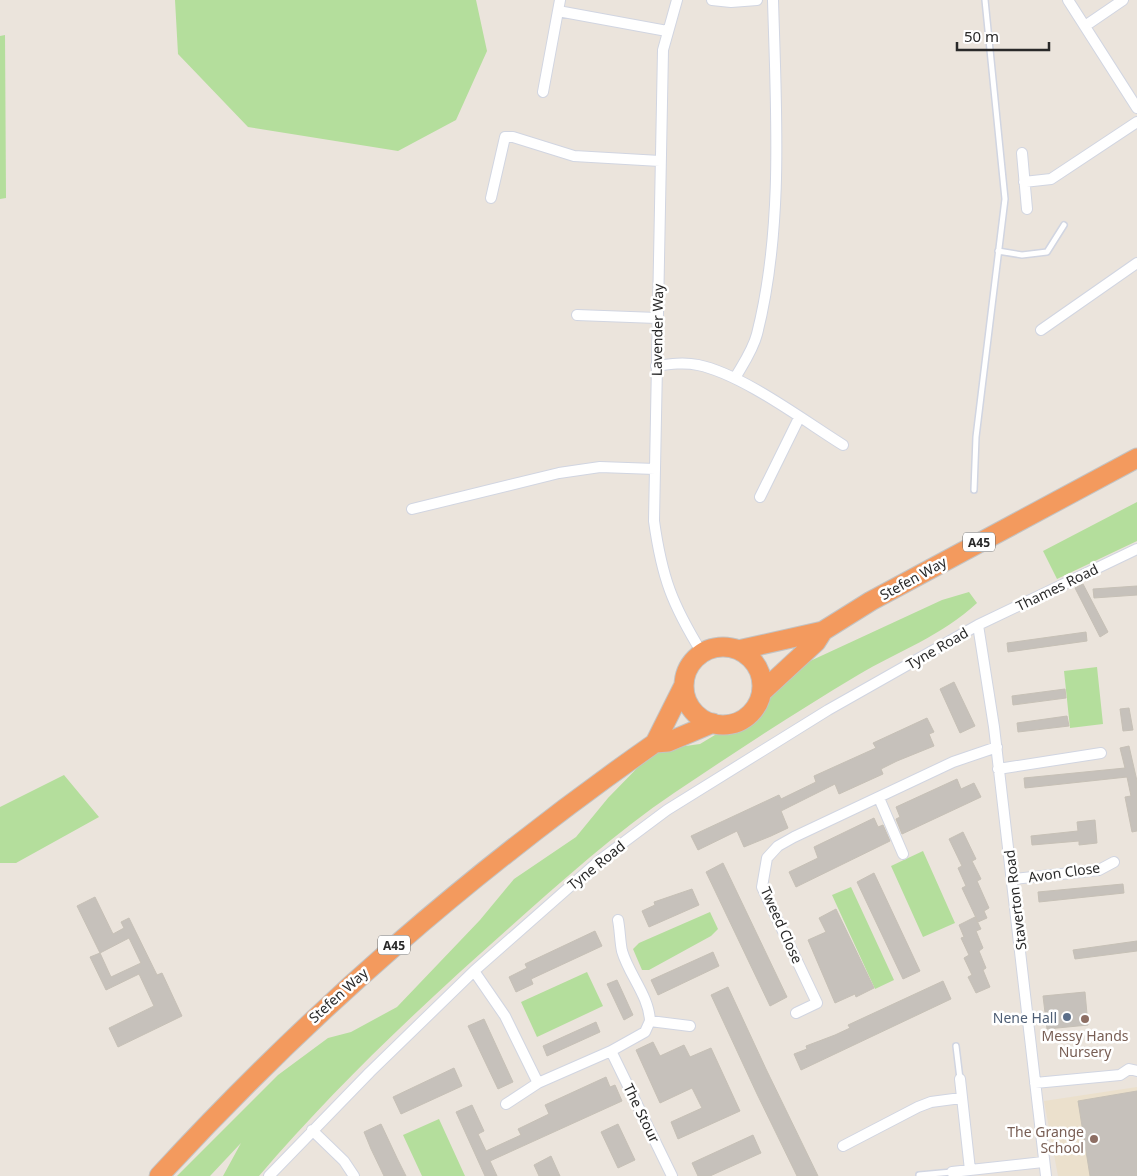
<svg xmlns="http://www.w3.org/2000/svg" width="1137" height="1176" viewBox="0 0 1137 1176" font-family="'Noto Sans',sans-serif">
<rect width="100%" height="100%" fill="#ebe4dc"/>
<path fill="#ebe0cc" d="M1137,1087V1176H1058L1044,1101Z"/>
<path fill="#b4de9c" d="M175,0H476L487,51L456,120L398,151L248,127L178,54Z
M5,35L6,198L0,199V36Z
M1137,502V541L1057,579L1043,551Z
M969,592L977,603C943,635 897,652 858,675C796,712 735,752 674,793C616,832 562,881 509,928C421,1006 335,1087 259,1176H223L241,1143L210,1176H177L278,1075L328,1038L351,1032L397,1007L480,920L514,879L576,837L608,798L647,758L664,749L700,744L758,709L769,680L942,600Z
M1097,667L1103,724L1070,728L1064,671Z
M64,775L99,817L16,863H0V807Z
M923,851L955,923L923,937L891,866Z
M851,887L894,980L875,989L832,895Z
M710,912L718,929L711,936L649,970H642L633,949L639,943Z
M587,972L603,1006L537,1037L521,1002Z
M439,1119L465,1176H422L403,1135Z"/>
<path fill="#c6c1bb" stroke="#c6c0b6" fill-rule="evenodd" d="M1083,584L1108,632L1100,637L1075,588Z
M1137,586V595L1094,598L1093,589Z
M1086,632L1087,641L1008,652L1007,643Z
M954,682L975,726L960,733L940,689Z
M1065,689L1066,698L1013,705L1012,696Z
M1129,708L1133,730L1123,731L1120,709Z
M1067,716L1069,726L1018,732L1017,723Z
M927,718L934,732L929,734L934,746L897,761L881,769L883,774L839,794L835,784L781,811L788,828L771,836L744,847L737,831L698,850L691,836L779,795L781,799L816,782L814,776L876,748L873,743Z
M1129,746L1137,781V831L1132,832L1125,797L1131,796L1127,777L1025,788L1024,778L1125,768L1120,748Z
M957,779L961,789L974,783L981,797L902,834L896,819L900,817L896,807Z
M874,818L878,827L883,825L890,841L796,887L789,872L818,858L814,847Z
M1095,820L1097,843L1079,845V841L1032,845L1031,836L1078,831L1077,822Z
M963,832L976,859L972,861L981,879L977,881L989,908L984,911L987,918L978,922L962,888L966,886L958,868L962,866L949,839Z
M723,863L787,997L770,1006L706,872Z
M874,873L920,971L903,979L857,882Z
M1123,884L1124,893L1039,902L1038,892Z
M692,889L699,905L649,927L642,911L655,905L654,902Z
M95,897L113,934L124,928L121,922L129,918L157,975L162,973L182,1016L118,1047L109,1028L154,1006L139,974L106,990L90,957L100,953L77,906ZM129,938L141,963L111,977L100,953Z
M836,909L874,988L856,997L855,994L835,1003L808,940L826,932L819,918Z
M975,917L981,929L976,931L983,948L979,951L986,968L983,970L990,987L976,993L968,977L972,975L964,958L969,955L961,938L964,937L959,925Z
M595,931L602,946L531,979L533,984L516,992L509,977L527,968L525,964Z
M1137,941V951L1075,959L1073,950Z
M713,952L719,966L658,995L651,980Z
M617,980L633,1015L624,1020L607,984Z
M943,981L951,999L801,1070L794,1054L807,1049L806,1046L835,1035L850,1028L848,1025Z
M728,987L766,1069L818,1176H797L757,1094L711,995Z
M1085,992L1088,1025L1047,1029L1043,996Z
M484,1019L513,1082L498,1089L468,1026Z
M596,1022L600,1032L547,1056L543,1046Z
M653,1042L660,1056L684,1045L690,1057L711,1048L740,1111L678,1139L671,1122L702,1108L692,1088L660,1103L636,1050Z
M454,1068L462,1086L401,1114L393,1097Z
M606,1077L610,1087L615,1085L622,1101L490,1161L497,1176H485L456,1112L472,1105L484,1131L478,1134L486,1151L521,1135L518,1129L549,1114L545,1105Z
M1137,1091V1176H1090L1078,1101Z
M381,1124L397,1158L406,1176H384L371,1149L364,1132Z
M618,1124L635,1160L618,1168L601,1132Z
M753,1135L761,1153L710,1176H698L692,1163Z
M551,1156L560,1176H539L534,1165Z"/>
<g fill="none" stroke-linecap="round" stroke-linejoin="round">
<g stroke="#d1d5e1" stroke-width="8">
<path id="lane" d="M998,251L1022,255L1047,252L1064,225
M974,490L976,437L1005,199L985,0
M956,1046L960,1079
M919,1175L952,1172"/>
</g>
<g stroke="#d1d5e1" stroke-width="12">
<path id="street" d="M677,0L663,50L654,521C662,578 672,604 702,653
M712,0L731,2L757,0
M1068,0L1137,108
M558,11L667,31
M1085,26L1123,0
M543,92L560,0
M1022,153L1027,209
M1024,182L1051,179L1137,122
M491,198L505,137H513L574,156L660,161
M577,315L657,318
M1041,330L1137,263
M656,366C670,364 684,362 698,365C742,374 803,420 843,445
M735,378C743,364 753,350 757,334C784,228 776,108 773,0
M760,497L799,418
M412,509L559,473L600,467L655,469
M978,625L994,727L1046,1176
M998,769L1101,753
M879,798L903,854
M1013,879L1099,870L1114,862
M618,920C620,930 620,942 622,951C629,975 649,996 650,1021
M474,971L505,1016L538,1083
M796,1013L817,1003L762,887L767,858L778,846L794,837L953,762L997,747
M611,1051L672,1176
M960,1079L970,1170
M1035,1083L1120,1075L1129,1069L1137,1071
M506,1104L538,1083L611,1051L645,1032L650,1021L690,1026
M312,1130L344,1161L354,1176
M843,1146L918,1107L931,1102L961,1098
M952,1172L1043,1162
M269,1176L370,1072L474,971L600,860L667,810L828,710L978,625L1137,549"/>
</g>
<g stroke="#c3c3c3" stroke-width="21">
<path id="highway" d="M684 686a39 39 0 1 1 78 0a39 39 0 1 1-78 0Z
M738,650L823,631
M762,692L816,642L823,631L871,601L1137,458
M655,743L684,685
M159,1176C311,1011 471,872 655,743L668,742L713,723"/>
</g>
<use href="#lane" stroke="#fff" stroke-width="5"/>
<use href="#street" stroke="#fff" stroke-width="10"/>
<use href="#highway" stroke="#f39a5e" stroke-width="19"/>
</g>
<circle fill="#5c6f8a" stroke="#fff" stroke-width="2" cx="1067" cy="1017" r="5"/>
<g fill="#8d6e63" stroke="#fff" stroke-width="2">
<circle cx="1085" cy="1019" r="5"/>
<circle cx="1094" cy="1139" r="5"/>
</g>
<g text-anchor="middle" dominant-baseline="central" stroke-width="5" stroke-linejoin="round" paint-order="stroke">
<g fill="#fff" stroke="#696969" stroke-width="1">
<rect x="963" y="532.5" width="32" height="19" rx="4"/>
<rect x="378" y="935.5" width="32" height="19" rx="4"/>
</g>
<g font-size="12" font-weight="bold" fill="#292929">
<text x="979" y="542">A45</text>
<text x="394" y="945">A45</text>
</g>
<g font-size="14" fill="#292929" stroke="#fff">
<text transform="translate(657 330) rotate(-89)">Lavender Way</text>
<text transform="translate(913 578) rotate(-29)">Stefen Way</text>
<text transform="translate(1057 587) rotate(-26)">Thames Road</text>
<text transform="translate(937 648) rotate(-30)">Tyne Road</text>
<text transform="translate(596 865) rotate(-39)">Tyne Road</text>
<text transform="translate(1064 872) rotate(-8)">Avon Close</text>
<text transform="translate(1015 900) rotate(-97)">Staverton Road</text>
<text transform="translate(782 925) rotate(66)">Tweed Close</text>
<text transform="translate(338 995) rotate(-42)">Stefen Way</text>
<text transform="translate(642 1113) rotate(64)">The Stour</text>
</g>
<g font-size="14" fill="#4e5e75" stroke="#fff" text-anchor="end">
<text x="1057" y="1017">Nene Hall</text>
</g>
<g font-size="14" fill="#785e54" stroke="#fff">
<text x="1085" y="1035">Messy Hands<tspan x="1085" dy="16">Nursery</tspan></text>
<text x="1084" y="1131" text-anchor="end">The Grange<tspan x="1084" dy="16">School</tspan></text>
</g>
</g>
<path d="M957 42v8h92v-8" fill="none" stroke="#292929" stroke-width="2.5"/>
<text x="964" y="42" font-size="15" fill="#292929" stroke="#ffffff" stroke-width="4" paint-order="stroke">50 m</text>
</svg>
